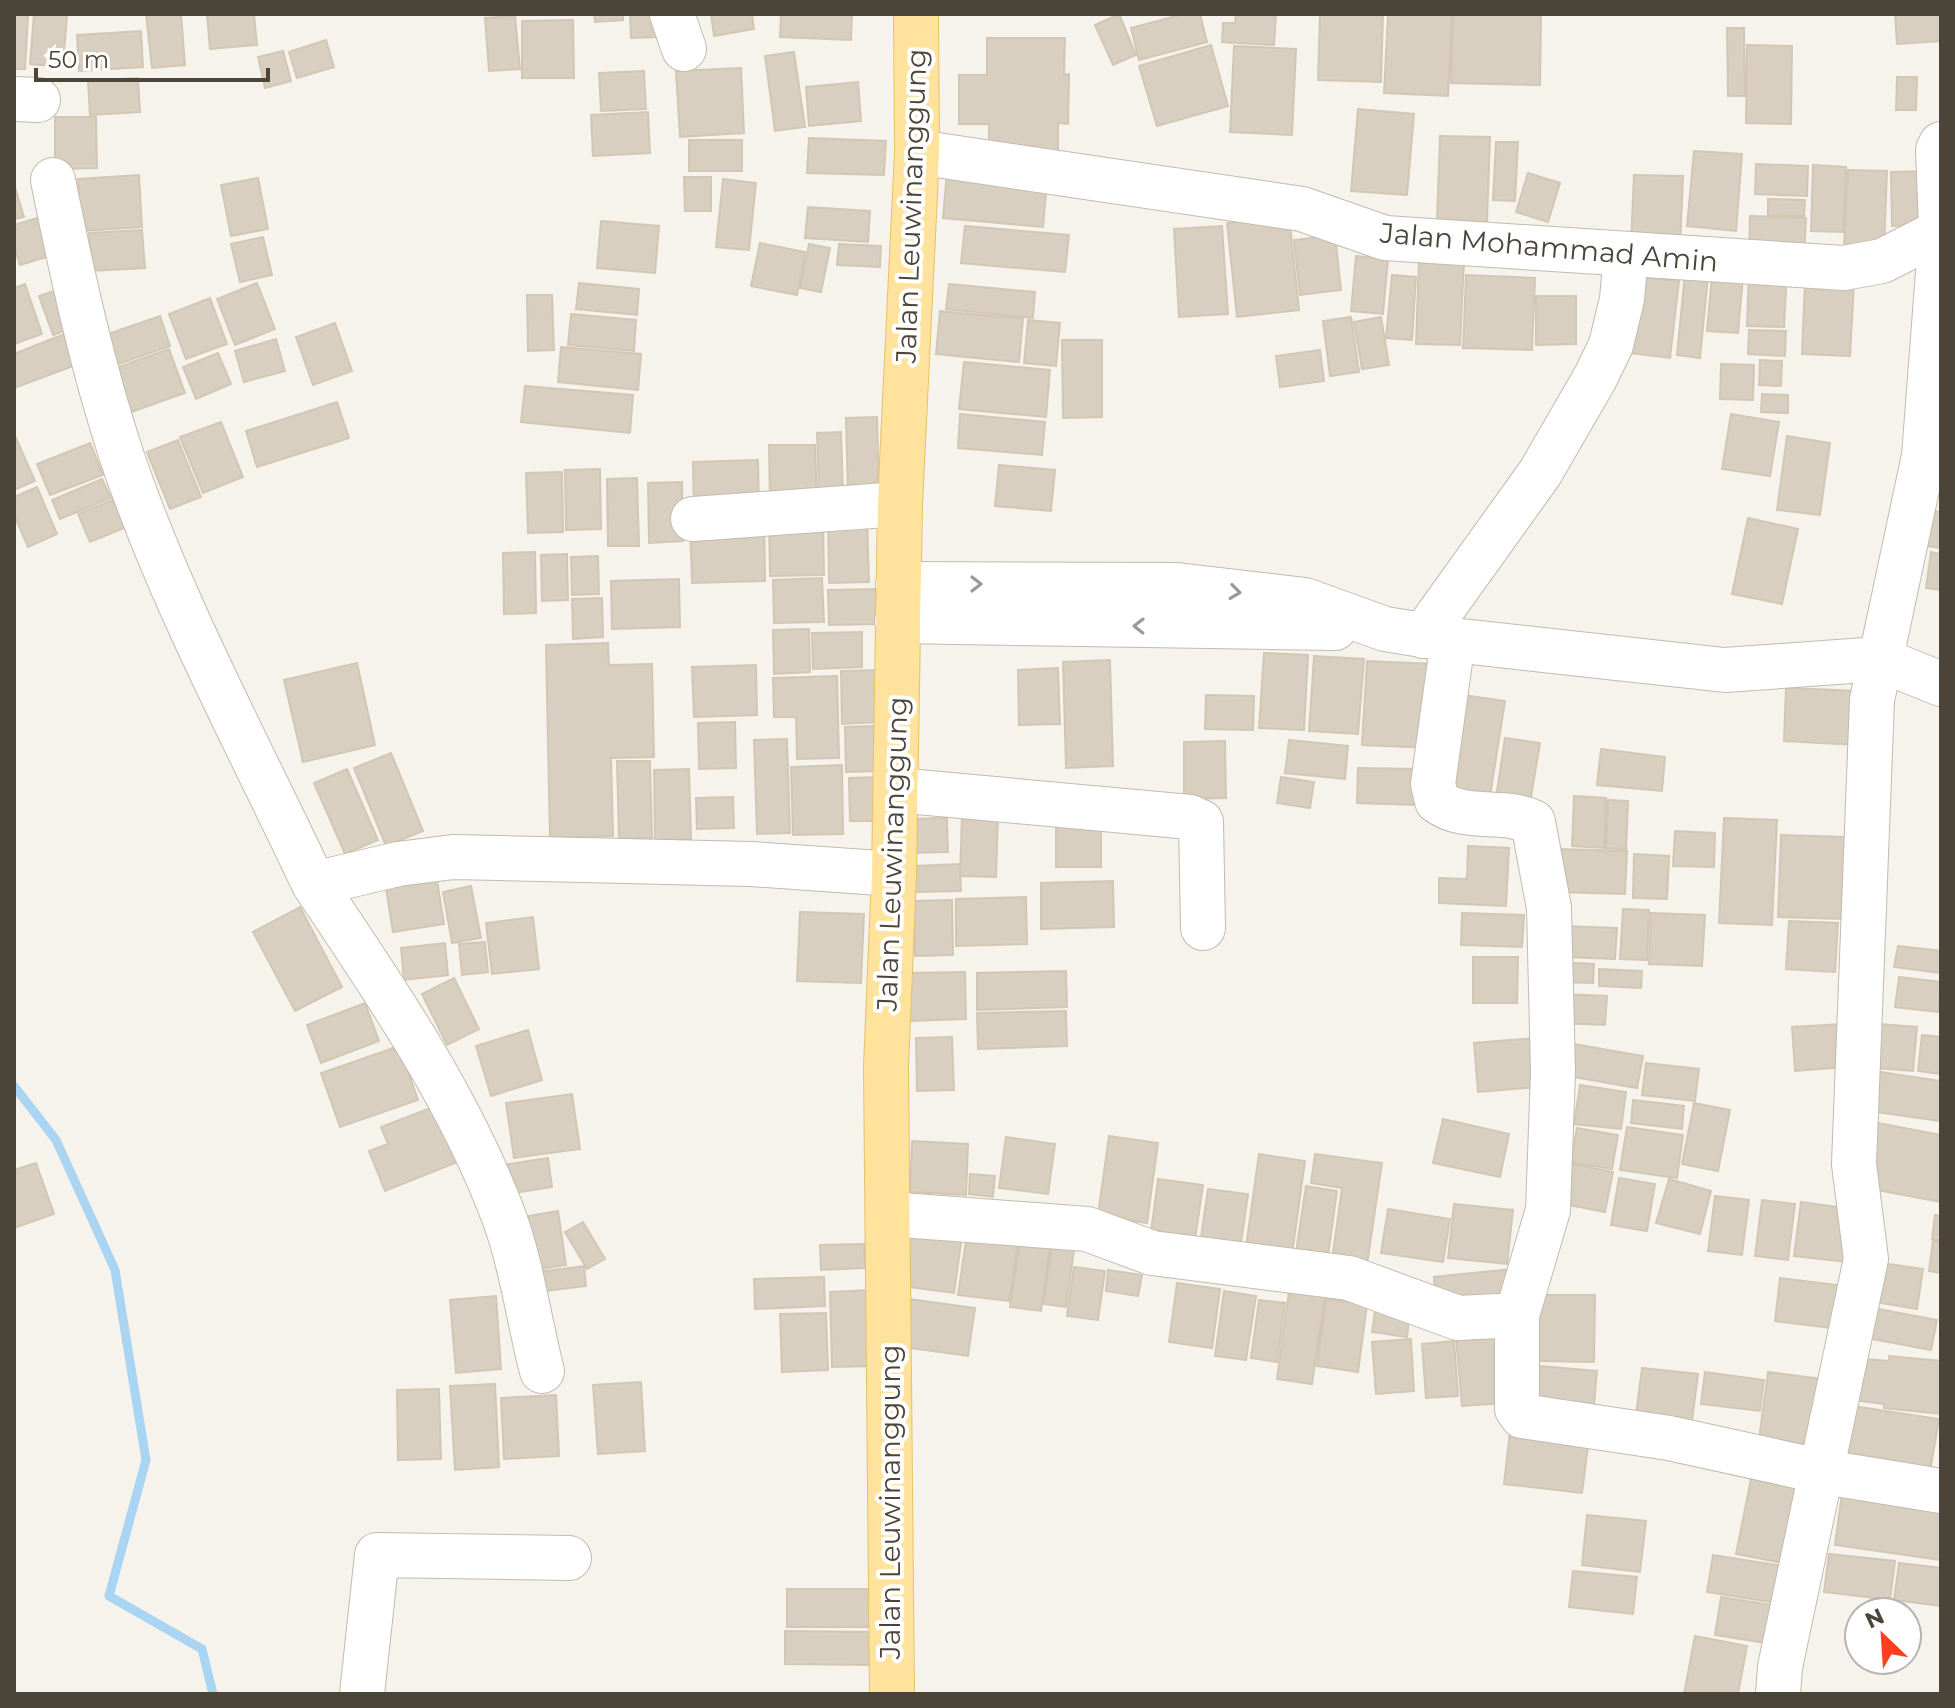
<svg xmlns="http://www.w3.org/2000/svg" width="1955" height="1708" viewBox="0 0 1955 1708" font-family="Montserrat,sans-serif">
<rect width="100%" height="100%" fill="#f6f3ec"/>
<g fill="none" stroke-linecap="round" stroke-linejoin="round">
<path stroke="#a9d4f2" stroke-width="9" d="M14,1086L56,1140L115,1270L146,1460L109,1596L202,1649L213,1694"/>
</g>
<path fill="#d8cfc1" stroke="#d3c7b4" stroke-width="2" d="M34,14H67L63,67L30,64Z
M146,14H181L185,65L152,68Z
M207,14H254L257,45L210,49Z
M594,14H623V20L595,22Z
M630,14H658L659,37L631,38Z
M711,14H752L754,29L714,36Z
M781,14H852L851,40L780,37Z
M1119,14L1136,55L1113,65L1095,25Z
M1184,14H1200L1207,42L1139,60L1131,28Z
M1236,14H1276L1274,45L1222,42L1223,23H1235Z
M1320,14H1383L1381,82L1318,80Z
M1388,14H1452L1448,96L1384,93Z
M1453,14H1541L1540,85L1451,83Z
M1895,14H1941V41L1897,44Z
M14,15H28L25,69H14Z
M515,16L520,69L489,71L485,18Z
M573,20L574,78H522V21Z
M1727,28H1744L1745,96H1728Z
M141,31L143,67L79,71L77,35Z
M987,38H1065L1064,75L1069,74L1068,124L1058,123V155L989,154V124H959V75H987Z
M326,40L334,67L297,78L289,52Z
M1211,45L1228,106L1157,126L1139,66Z
M1747,45L1792,46L1791,124L1746,123Z
M1234,46L1296,49L1292,135L1230,132Z
M283,51L291,81L265,88L258,57Z
M794,52L805,127L775,131L765,56Z
M741,68L744,133L680,137L676,71Z
M644,71L646,109L601,111L599,73Z
M1897,77H1917L1916,110H1896Z
M138,78L140,112L90,115L88,81Z
M858,82L861,121L809,126L806,87Z
M1358,109L1414,114L1407,195L1351,191Z
M648,112L650,153L593,156L591,115Z
M55,117H96L97,168L55,169Z
M1440,136L1490,137L1487,222L1437,221Z
M809,138L886,141L884,175L807,173Z
M689,140H742V171H689Z
M1496,142H1518L1515,201L1493,200Z
M1694,151L1742,154L1736,231L1687,226Z
M1756,164L1808,166L1807,196L1755,194Z
M1813,165L1846,167L1843,232L1811,231Z
M1848,170L1887,171L1884,248L1844,247Z
M1927,171V225L1892,226L1891,172Z
M947,172L1047,181L1043,227L943,218Z
M1528,173L1560,183L1548,222L1516,212Z
M139,175L142,227L81,231L78,179Z
M1634,175L1683,176L1680,245L1631,243Z
M684,177H711V211H685Z
M258,178L268,229L231,236L221,185Z
M723,179L756,183L749,250L716,247Z
M14,184L24,217L14,219Z
M1768,199L1805,200L1804,216L1768,215Z
M808,207L870,211L868,242L805,238Z
M1289,215L1299,310L1237,317L1227,223Z
M44,216L56,254L20,265L14,246V225Z
M1750,216L1806,218L1804,257L1749,255Z
M601,221L659,226L655,273L597,268Z
M965,226L1069,235L1065,272L961,263Z
M1222,226L1228,314L1179,317L1174,229Z
M142,230L145,268L91,271L89,233Z
M1335,235L1341,290L1300,295L1294,240Z
M263,237L272,275L240,282L231,244Z
M760,243L805,252L797,295L751,286Z
M809,244L830,248L821,292L800,288Z
M839,244L881,246L880,267L837,265Z
M1356,256L1388,259L1383,314L1351,311Z
M1419,258L1464,260L1460,345L1416,344Z
M1749,268L1787,270L1784,327L1747,326Z
M1685,274L1708,276L1700,358L1677,355Z
M1392,275L1416,277L1412,340L1386,338Z
M1466,275L1535,278L1532,350L1463,348Z
M1712,275L1743,277L1738,333L1707,331Z
M1638,277L1679,281L1670,358L1629,353Z
M1805,280L1854,282L1850,356L1802,354Z
M257,283L275,329L235,345L217,299Z
M579,283L639,289L637,315L576,309Z
M25,284L42,334L14,344V288Z
M949,284L1035,292L1033,318L946,309Z
M68,286L81,325L53,335L39,296Z
M527,295H552L554,350L528,351Z
M1536,296H1576V344L1536,345Z
M210,298L227,344L186,359L169,314Z
M940,311L1023,319L1019,362L936,354Z
M571,314L636,320L634,351L568,345Z
M160,316L170,346L116,365L105,335Z
M1351,317L1359,372L1330,376L1323,321Z
M1381,317L1389,365L1362,369L1354,322Z
M1028,320L1060,323L1056,366L1024,363Z
M335,323L352,371L313,385L296,337Z
M1749,330L1786,331L1785,356L1748,354Z
M64,334L76,365L14,388V354Z
M276,339L285,371L244,382L235,351Z
M1062,340H1102V417L1063,418Z
M561,347L641,354L638,390L558,382Z
M169,349L185,393L123,415L107,371Z
M1320,350L1324,381L1280,387L1276,356Z
M218,353L231,384L196,399L183,367Z
M1760,360L1782,361L1781,386L1759,385Z
M964,362L1050,370L1046,417L959,409Z
M1721,364L1754,365L1753,400L1720,399Z
M525,386L633,395L630,433L521,422Z
M1762,394L1788,395V413L1761,412Z
M337,402L349,438L257,467L246,431Z
M960,414L1045,422L1042,455L958,448Z
M1731,414L1779,422L1770,476L1722,469Z
M877,417L879,496H848L846,418Z
M221,422L243,477L203,493L180,437Z
M841,432L843,493H819L817,433Z
M1787,436L1830,443L1820,515L1777,510Z
M16,438L35,481L14,490V439Z
M178,440L201,497L170,509L147,452Z
M90,443L103,475L50,495L37,464Z
M769,445H815L817,504L770,505Z
M758,460L759,510L694,512L693,462Z
M999,465L1055,470L1051,511L995,506Z
M600,469L601,529L566,530L565,470Z
M562,472L563,532L528,533L526,473Z
M637,478L639,546H608L607,479Z
M102,479L111,498L60,519L52,500Z
M682,482L683,541L649,543L648,483Z
M37,487L57,534L28,547L14,515V497Z
M128,494L139,522L90,542L78,514Z
M1923,510L1941,512V548L1919,545Z
M823,515L824,575L770,576L769,517Z
M867,517L869,582L829,583L828,518Z
M1748,518L1798,529L1782,604L1732,594Z
M764,520L765,581L692,583L690,522Z
M535,552L536,613L504,614L503,553Z
M1931,552L1941,554V590L1926,588Z
M567,554L568,600L542,601L541,555Z
M598,556L599,594L572,595L571,557Z
M822,578L824,622L774,623L773,580Z
M679,579L680,627L612,629L611,581Z
M876,589V624L829,625L828,590Z
M602,598L603,637L573,639L572,599Z
M809,629L810,672L774,674L773,630Z
M862,632V667L813,669L812,633Z
M608,643L609,665L652,664L654,757L611,758L613,836L550,838L546,645Z
M1264,653L1308,655L1304,730L1259,728Z
M1314,656L1364,659L1358,734L1309,731Z
M1110,660L1113,766L1066,768L1063,662Z
M1367,661L1434,664L1430,748L1362,745Z
M357,663L375,745L303,762L284,680Z
M756,665L757,715L694,717L692,667Z
M1058,668L1060,724L1019,725L1018,670Z
M877,670L879,722L842,724L841,671Z
M837,676L839,758L797,759L796,717H774L773,678Z
M1786,688L1860,691L1857,745L1784,741Z
M1456,694L1505,701L1490,796L1442,789Z
M1206,695L1254,696L1253,730L1205,729Z
M735,722L736,768L699,769L698,723Z
M874,726L876,771L846,772L845,727Z
M1505,738L1540,743L1530,803L1496,798Z
M787,739L790,833L757,834L754,740Z
M1289,740L1348,746L1345,779L1285,773Z
M1225,741L1226,798L1184,799V742Z
M1601,749L1665,757L1662,791L1597,785Z
M391,753L423,831L386,846L354,768Z
M617,761H650L652,838L619,839Z
M842,765L843,834L793,835L791,767Z
M1358,768L1416,769L1415,805L1357,803Z
M347,769L378,840L345,854L314,783Z
M689,769L691,839L655,840L654,770Z
M877,777L878,821H850L849,778Z
M1281,777L1314,782L1310,808L1277,803Z
M1574,796L1606,798L1604,848L1572,846Z
M733,797L734,828L697,829L696,798Z
M1608,800L1628,801L1626,849L1606,848Z
M1056,813H1101V867H1056Z
M962,815L998,816L996,877L960,876Z
M947,818L948,852L909,853L908,819Z
M1724,818L1777,820L1772,925L1719,923Z
M1675,831L1715,833L1714,867L1673,866Z
M1781,835L1846,837L1843,919L1778,917Z
M1468,846L1509,848L1506,906L1439,903V878L1467,879Z
M1559,849L1627,851L1625,894L1557,892Z
M1634,854L1669,856L1667,899L1633,898Z
M960,864L961,891L915,892L914,866Z
M435,868L444,924L393,932L384,876Z
M1113,881L1114,927L1041,929V883Z
M471,886L481,938L452,943L443,892Z
M1026,897L1027,944L956,946V899Z
M952,900L953,955L915,956L914,901Z
M300,907L342,987L295,1011L253,932Z
M1623,909L1649,910L1647,960L1620,959Z
M800,912L864,914L861,983L797,981Z
M1462,913L1524,915L1522,947L1461,945Z
M1651,913L1705,915L1702,966L1649,964Z
M533,917L539,969L492,974L486,923Z
M1789,921L1838,923L1835,972L1786,969Z
M1563,926L1617,928L1615,959L1562,957Z
M485,942L488,972L462,975L459,944Z
M445,943L448,975L404,980L401,948Z
M1898,946L1941,951V973L1894,967Z
M1473,957H1518L1517,1003H1473Z
M1560,962L1594,964L1593,983L1559,982Z
M1599,969L1642,971L1641,988L1599,986Z
M1066,971L1067,1007L977,1010V973Z
M965,972L966,1019L910,1021V973Z
M1899,977L1941,982L1938,1012L1895,1007Z
M454,978L479,1029L447,1045L422,994Z
M1562,994L1607,996L1605,1025L1561,1023Z
M365,1003L379,1041L321,1063L307,1025Z
M1066,1011L1067,1046L978,1049L977,1013Z
M1867,1023L1917,1027L1913,1071L1863,1067Z
M1841,1024L1844,1067L1795,1071L1792,1027Z
M528,1030L542,1080L491,1096L476,1046Z
M1922,1035L1941,1037V1074L1918,1071Z
M952,1037L954,1090L917,1091L916,1038Z
M1535,1038L1539,1087L1478,1092L1474,1043Z
M1568,1043L1643,1056L1637,1088L1562,1075Z
M399,1046L418,1100L340,1127L321,1073Z
M1646,1063L1699,1069L1695,1101L1642,1095Z
M1874,1071L1941,1081V1121L1868,1111Z
M1580,1085L1626,1092L1621,1129L1574,1124Z
M572,1094L580,1149L514,1158L506,1103Z
M1633,1100L1684,1106L1682,1129L1631,1123Z
M1694,1103L1730,1110L1718,1171L1682,1164Z
M438,1105L460,1161L385,1191L369,1151L388,1144L381,1127Z
M1443,1119L1509,1134L1500,1177L1433,1163Z
M1878,1123L1941,1135V1202L1866,1188Z
M1627,1127L1683,1135L1677,1178L1620,1170Z
M1577,1128L1618,1135L1612,1169L1571,1162Z
M1109,1136L1158,1143L1147,1223L1098,1215Z
M1006,1137L1055,1144L1048,1194L999,1188Z
M912,1141L968,1144L966,1195L910,1192Z
M1259,1154L1305,1161L1292,1254L1246,1247Z
M1315,1154L1382,1163L1366,1271L1331,1267L1342,1188L1311,1183Z
M548,1158L552,1187L501,1195L496,1166Z
M1562,1162L1613,1172L1605,1212L1554,1202Z
M36,1163L54,1214L14,1228V1170Z
M970,1174L995,1176L993,1197L969,1194Z
M1619,1178L1655,1184L1647,1231L1611,1225Z
M1158,1179L1203,1185L1193,1253L1149,1247Z
M1669,1179L1711,1191L1700,1234L1656,1223Z
M1306,1186L1337,1191L1327,1263L1295,1259Z
M1208,1189L1248,1194L1239,1257L1199,1251Z
M1715,1196L1749,1200L1742,1255L1708,1251Z
M1762,1200L1795,1204L1788,1260L1755,1256Z
M1801,1202L1853,1209L1847,1262L1794,1256Z
M1454,1204L1513,1210L1507,1264L1448,1258Z
M1388,1209L1450,1219L1443,1262L1381,1253Z
M558,1211L566,1265L536,1270L528,1216Z
M1935,1215L1941,1216V1240L1932,1239Z
M583,1222L605,1259L587,1269L565,1232Z
M910,1222L963,1229L954,1293L901,1286Z
M1054,1232L1076,1235L1066,1307L1043,1304Z
M967,1234L1018,1241L1009,1301L958,1295Z
M1021,1235L1051,1239L1041,1311L1010,1307Z
M1933,1241L1941,1242V1273L1929,1271Z
M864,1244L865,1268L821,1270L820,1245Z
M1882,1263L1923,1269L1917,1309L1875,1302Z
M584,1266L586,1286L539,1292L537,1272Z
M1074,1267L1105,1271L1098,1320L1067,1316Z
M1511,1269L1514,1296L1436,1303L1434,1277Z
M1108,1270L1142,1275L1138,1296L1106,1291Z
M824,1277L825,1306L755,1309L754,1279Z
M1780,1278L1853,1287L1847,1330L1775,1321Z
M1177,1283L1220,1289L1212,1348L1169,1342Z
M1290,1284L1326,1289L1312,1384L1277,1379Z
M872,1290L875,1366L832,1367L830,1292Z
M1224,1291L1256,1296L1246,1360L1215,1356Z
M1538,1295H1595L1594,1362L1537,1361Z
M496,1296L501,1369L456,1373L450,1300Z
M1377,1298L1411,1302L1407,1337L1372,1332Z
M909,1299L975,1308L968,1356L902,1347Z
M1326,1299L1367,1304L1358,1372L1317,1366Z
M1259,1300L1285,1303L1277,1362L1251,1358Z
M1873,1308L1937,1320L1931,1350L1867,1338Z
M826,1313L828,1370L782,1372L780,1314Z
M1500,1334L1504,1403L1462,1406L1456,1337Z
M1411,1339L1414,1391L1376,1394L1372,1342Z
M1454,1341L1458,1396L1426,1398L1422,1344Z
M1889,1356L1941,1361V1414L1884,1408V1404L1852,1400L1856,1358L1889,1361Z
M1540,1366L1597,1371L1593,1416L1537,1412Z
M1642,1368L1698,1374L1692,1421L1636,1415Z
M1705,1372L1764,1380L1760,1411L1701,1404Z
M1768,1372L1831,1380L1821,1455L1758,1447Z
M641,1382L645,1451L598,1454L593,1385Z
M495,1384L499,1467L455,1470L450,1386Z
M439,1389L441,1459L398,1460L397,1390Z
M556,1395L559,1456L504,1459L501,1398Z
M1853,1406L1939,1419L1930,1471L1845,1458Z
M1511,1422L1590,1431L1582,1493L1504,1484Z
M1753,1469L1816,1481L1799,1566L1736,1554Z
M1842,1493L1941,1507V1560L1835,1545Z
M1587,1515L1646,1521L1640,1572L1582,1565Z
M1829,1554L1895,1561L1890,1600L1824,1592Z
M1713,1555L1783,1566L1777,1603L1707,1592Z
M1899,1563L1941,1568V1606L1894,1600Z
M1573,1571L1637,1577L1633,1614L1569,1607Z
M787,1589H877V1627H787Z
M1721,1597L1772,1605L1766,1643L1715,1635Z
M785,1631L872,1632L871,1665L785,1664Z
M1695,1636L1747,1646L1738,1694H1684Z"/>
<g fill="none" stroke-linecap="round" stroke-linejoin="round">
<g stroke="#c2bbae" stroke-width="46">
<path id="minor" d="M672,14L684,49
M14,99L38,100
M1941,144L1938,150L1941,227
M917,152L1302,209L1385,238L1844,268L1882,261L1941,231
M53,180C72,274 92,366 122,457C171,602 249,746 314,884L398,864L453,857L751,864L894,874
M693,519L900,504
M898,584L1177,585L1305,600L1385,629L1453,640L1725,670L1879,659L1941,684
M897,621L1335,628
M1423,636L1540,473L1595,378L1611,345L1622,299L1626,254
M1453,640L1433,784L1437,801C1465,822 1502,808 1533,822L1549,908L1553,1072L1548,1210L1517,1315V1409L1522,1416L1669,1438L1824,1472L1941,1491
M896,790L1190,817L1201,822L1203,928
M314,884C385,990 459,1097 504,1217C522,1266 529,1321 542,1371
M888,1214L1087,1229L1152,1253L1349,1278L1458,1318L1517,1315
M362,1694L377,1555L569,1558
M1778,1694L1780,1667L1866,1259L1854,1164L1872,700L1924,456L1941,233"/>
</g>
<g stroke="#e6c16a" stroke-width="46">
<path id="major" d="M892,1694L886,1067L894,874L900,504L917,152L916,14"/>
</g>
<use href="#minor" stroke="#fff" stroke-width="44"/>
<use href="#major" stroke="#ffe39c" stroke-width="44"/>
</g>
<defs><path id="oneway-chevron" d="M-2-3.5L2.5 0L-2 3.5" fill="none" stroke-width="1.6" stroke-linecap="round" stroke-linejoin="round" transform="scale(2)"/></defs>
<g stroke="#9c9892">
<use href="#oneway-chevron" transform="translate(976 584)"/>
<use href="#oneway-chevron" transform="translate(1235 592) rotate(7)"/>
<use href="#oneway-chevron" transform="translate(1139 626) rotate(-179)"/>
</g>
<g text-anchor="middle" dominant-baseline="central" stroke-width="8" stroke-linejoin="round" paint-order="stroke">
<g font-size="28" fill="#4b4439" stroke="#fff">
<text transform="translate(911 206) rotate(-88)">Jalan Leuwinanggung</text>
<text transform="translate(1549 247) rotate(5)">Jalan Mohammad Amin</text>
<text transform="translate(892 854) rotate(-88)">Jalan Leuwinanggung</text>
<text transform="translate(890 1502) rotate(-90)">Jalan Leuwinanggung</text>
</g>
</g>
<rect width="1955" height="1708" fill="none" stroke="#4b4439" stroke-width="32"/>
<g transform="translate(1883 1636) rotate(335)"><circle r="38" fill="#ffffff" stroke="#b7b4b0" stroke-width="2"/>
<path d="M0-6L14 30L0 20L-14 30Z" fill="#fc3f1d"/>
<text y="-12" font-size="22" font-weight="bold" text-anchor="middle" fill="#4b4439">N</text>
</g>
<path d="M36 68v12h232v-12" fill="none" stroke="#4b4439" stroke-width="4"/>
<text x="48" y="68" font-size="24" fill="#4b4439" stroke="#ffffff" stroke-width="6" paint-order="stroke">50 m</text>
</svg>
